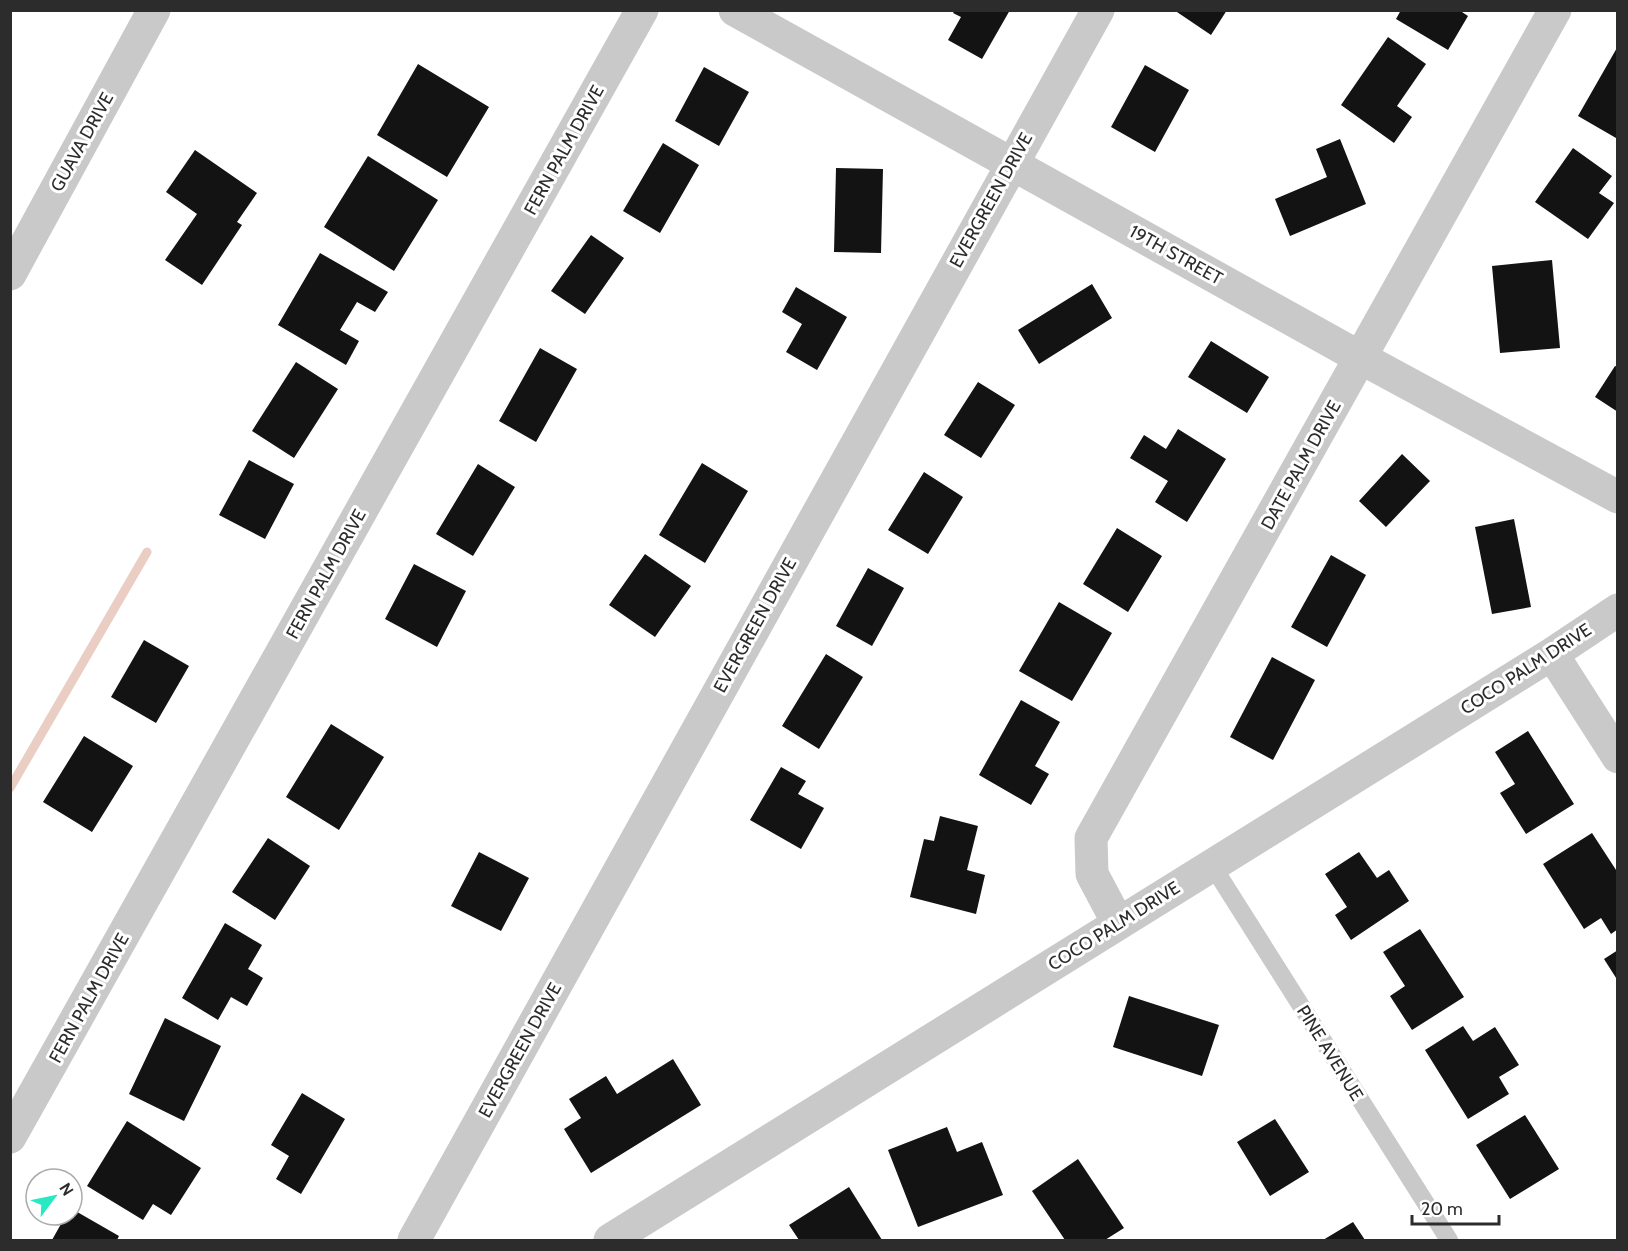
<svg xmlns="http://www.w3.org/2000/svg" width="1628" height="1251" viewBox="0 0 1628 1251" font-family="Cabin,sans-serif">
<rect width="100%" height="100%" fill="#fff"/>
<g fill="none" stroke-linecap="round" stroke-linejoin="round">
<path stroke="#ebcec3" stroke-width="9" d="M10,788L147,552"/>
</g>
<path fill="#131313" d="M955,10H1010L982,59L948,40L961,17L953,13Z
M1174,10H1227L1211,35Z
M1401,10H1459L1468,16L1448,50L1396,19Z
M1388,37L1426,64L1397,106L1412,117L1394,143L1341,105Z
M1618,46V135L1616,138L1578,116Z
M418,64L489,107L447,177L377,135Z
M1145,65L1189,90L1155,152L1111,127Z
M704,67L749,92L719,146L675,121Z
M1340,139L1366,204L1290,236L1275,199L1327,177L1316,149Z
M663,143L699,165L660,233L623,211Z
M1573,148L1612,176L1599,193L1614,203L1588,239L1535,202Z
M195,150L257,193L237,222L242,225L202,285L165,260L197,214L166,192Z
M368,156L438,200L394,271L324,227Z
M836,168L883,169L881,253L834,252Z
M591,235L624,258L585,314L551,291Z
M320,253L388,292L375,312L357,302L340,330L359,341L346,365L278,325Z
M1552,260L1560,348L1500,353L1492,266Z
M1092,284L1112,318L1039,364L1018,330Z
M796,287L847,317L817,370L786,352L802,324L782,312Z
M1211,341L1269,377L1247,413L1188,377Z
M540,348L577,369L536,442L499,421Z
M296,362L338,389L294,458L252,431Z
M1615,366L1618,367V412L1595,397Z
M978,382L1015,405L981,458L944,435Z
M1178,429L1226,459L1187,522L1155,502L1168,481L1130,458L1144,435L1166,449Z
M1402,454L1430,481L1386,527L1359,501Z
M249,460L294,484L265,539L219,515Z
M702,463L748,491L705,563L659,535Z
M478,464L515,487L473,556L436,534Z
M924,472L963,497L928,554L888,530Z
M1514,519L1531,607L1492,614L1475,527Z
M1117,528L1162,556L1128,612L1083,584Z
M645,554L691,586L655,637L609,605Z
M1331,555L1366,575L1327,647L1291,627Z
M414,564L466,591L437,647L385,619Z
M868,568L904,588L872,646L836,626Z
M1059,602L1112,633L1072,701L1019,671Z
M144,640L189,666L156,723L111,697Z
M826,654L863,677L819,749L782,726Z
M1272,657L1315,680L1273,760L1230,737Z
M1021,700L1060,722L1035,766L1049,774L1031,805L979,775Z
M331,724L384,757L339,830L286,797Z
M1528,731L1574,804L1526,834L1500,793L1515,784L1495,752Z
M84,736L133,766L92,832L43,802Z
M781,767L806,781L798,794L824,808L801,849L750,820Z
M940,816L978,826L967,870L985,875L976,914L910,897L924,839L934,841Z
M1592,833L1618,873V929L1611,934L1601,918L1584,929L1543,864Z
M268,838L310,866L275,920L232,892Z
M479,852L529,878L501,931L451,906Z
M1359,852L1377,878L1389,870L1409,901L1351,940L1335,915L1347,907L1325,874Z
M225,923L262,945L248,969L263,978L247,1006L231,997L218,1020L182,998Z
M1420,929L1464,997L1412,1030L1390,996L1405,986L1383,952Z
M1618,950V981L1604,959Z
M1129,996L1219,1025L1202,1076L1113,1047Z
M165,1018L221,1046L184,1121L129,1094Z
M1463,1026L1473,1041L1495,1027L1519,1065L1499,1077L1509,1094L1468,1119L1425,1050Z
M673,1059L701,1105L591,1173L564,1129L581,1118L569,1099L606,1076L617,1094Z
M302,1093L345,1119L301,1194L276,1179L289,1156L271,1145Z
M1525,1115L1559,1169L1510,1199L1476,1145Z
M1275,1119L1309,1172L1270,1196L1237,1142Z
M127,1121L201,1168L171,1215L153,1204L143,1220L87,1186Z
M947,1127L957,1152L982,1142L1003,1195L918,1227L888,1150Z
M1078,1159L1124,1228L1105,1240H1065L1032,1191Z
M849,1187L882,1240H799L789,1225Z
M72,1209L119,1236L117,1240H52L66,1215H72Z
M1353,1222L1365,1240H1323Z"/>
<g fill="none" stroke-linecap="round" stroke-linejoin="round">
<path stroke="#c9c9c9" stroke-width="18" d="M1212,865L1449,1240"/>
<path stroke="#c9c9c9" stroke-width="33" d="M735,10L1361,358L1618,497
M10,274L154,10
M1552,654L1618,757
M1118,923L1092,874L1091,838L1555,10
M10,1137L642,10
M414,1240L1098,10
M610,1240L1552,654L1618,610"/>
</g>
<g text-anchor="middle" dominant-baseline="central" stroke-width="6" stroke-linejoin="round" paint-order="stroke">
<g font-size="18" fill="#2c2c2c" stroke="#fff">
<text transform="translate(82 142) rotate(-61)">GUAVA DRIVE</text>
<text transform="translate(564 150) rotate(-61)">FERN PALM DRIVE</text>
<text transform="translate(991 200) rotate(-61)">EVERGREEN DRIVE</text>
<text transform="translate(1176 255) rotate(29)">19TH STREET</text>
<text transform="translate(1301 465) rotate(-61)">DATE PALM DRIVE</text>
<text transform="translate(326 574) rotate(-61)">FERN PALM DRIVE</text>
<text transform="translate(755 625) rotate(-61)">EVERGREEN DRIVE</text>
<text transform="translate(1526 669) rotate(-33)">COCO PALM DRIVE</text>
<text transform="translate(1114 926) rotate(-32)">COCO PALM DRIVE</text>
<text transform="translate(89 998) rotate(-61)">FERN PALM DRIVE</text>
<text transform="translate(520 1050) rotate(-61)">EVERGREEN DRIVE</text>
<text transform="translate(1330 1053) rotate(58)">PINE AVENUE</text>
</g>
</g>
<rect width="1628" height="1251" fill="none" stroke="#2c2c2c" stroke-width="24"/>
<g transform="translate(54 1197) rotate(58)"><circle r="28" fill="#ffffff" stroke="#ababab" stroke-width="1.5"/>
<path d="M0-4.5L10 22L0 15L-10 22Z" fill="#28e9c2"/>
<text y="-9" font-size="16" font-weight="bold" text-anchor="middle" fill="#2c2c2c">N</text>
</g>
<path d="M1412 1215v9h87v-9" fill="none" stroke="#2c2c2c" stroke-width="3"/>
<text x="1421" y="1215" font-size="18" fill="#2c2c2c" stroke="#ffffff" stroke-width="4.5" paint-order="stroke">20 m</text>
</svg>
